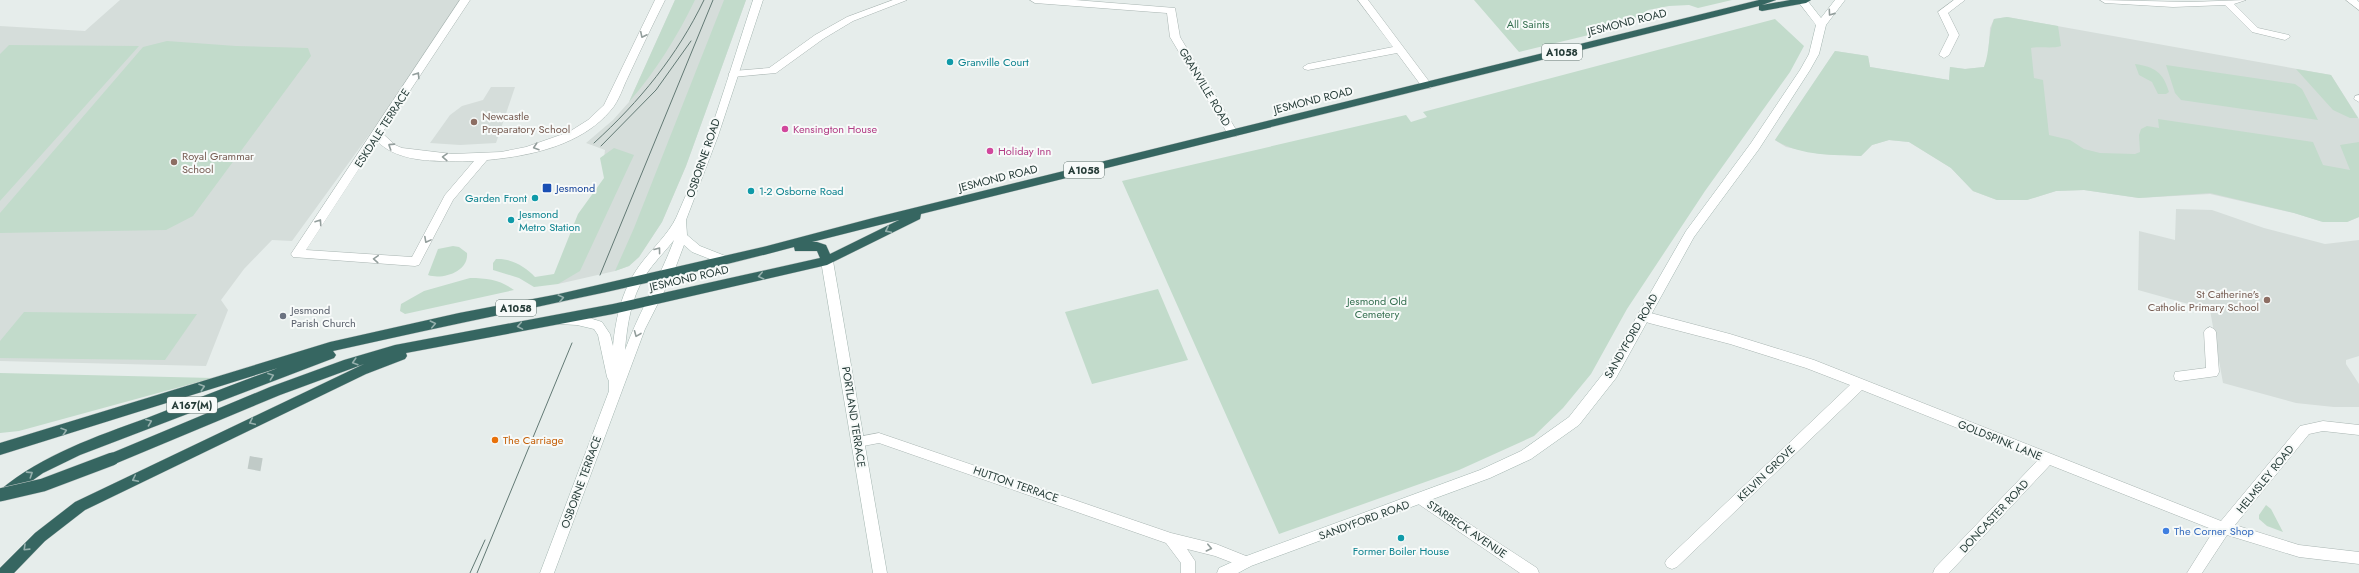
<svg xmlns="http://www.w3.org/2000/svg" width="2359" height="573" viewBox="0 0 2359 573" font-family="Jost,sans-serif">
<rect width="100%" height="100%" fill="#e6edeb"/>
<path fill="#d5ddda" d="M120,0H461L406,84L292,241L272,240L244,269L221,300L228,310L206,366L0,361V26L85,31Z
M675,0H746L686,166L662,222L639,257L629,266L615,271L558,284L610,176L604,158L605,150L586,143L613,120L629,102Z
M2007,17L2331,75L2359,119V217L2347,222H2323L2294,213L2210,194L2139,198L2084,190L2056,191L2027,200H1997L1973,191L1951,168L1909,142L1889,140L1872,145L1861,156L1820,154L1786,147L1775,140L1835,51L1868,56L1870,67L1949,80L1950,67L1965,69L1984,67L1988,56L1990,28L1994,19Z
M491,87H515L496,143L460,145L430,143L450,115L462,106L483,100Z
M2176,209L2212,210L2264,228L2325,244L2359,240V356L2346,360V364L2359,384V407H2334L2296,403L2223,383L2210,310L2138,290L2139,231L2175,240Z"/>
<path fill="#c2dbcb" d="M675,0H695C677,37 656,71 629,102Z
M724,0H746L686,166L662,222L639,257L629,266L615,271L634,228Z
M1474,0H1732L1698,8L1689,5L1669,6L1648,10L1635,18L1634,24L1519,52Z
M2007,17L2058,26L2061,46C2051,49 2042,46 2031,48L2034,78L2043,80L2049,135L2070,140L2084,149L2100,153L2135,154L2140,152L2139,135L2141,129L2147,126L2159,128L2158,119L2313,142L2323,165L2350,170L2340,145L2359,142V217L2347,222H2323L2294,213L2210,193L2139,198L2084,190L2056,191L2027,200H1997L1973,191L1951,168L1909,142L1889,140L1872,145L1861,156C1832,155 1800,156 1775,140L1835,51L1868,56L1870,67L1949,80L1950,67L1965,69L1984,67C1990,51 1988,34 1994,19Z
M1775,19L1804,46L1790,72L1705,191L1627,309L1591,374L1563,408L1534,436L1459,470L1279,534L1122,181L1406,115L1411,122L1427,117L1423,112Z
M167,41L236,46L308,48L311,56L193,216L166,230L0,233V213L143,47Z
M9,45L139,46L0,201V54Z
M2135,64C2155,67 2163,72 2169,92L2166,94H2158L2152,82L2139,75Z
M2166,65L2295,84L2302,89L2318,120L2181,100L2175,93Z
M2296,69L2331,75L2358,118H2350L2333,110Z
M614,148L634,155L580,271L558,284L534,287L519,278L493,270V263L496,259C511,258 526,267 535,277L554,274L578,214L604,178L600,158Z
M453,246L459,247L467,253C469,272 442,280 428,275L438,249Z
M470,278C488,278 500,280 514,290L405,314L400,311L401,304L424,291Z
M1158,289L1188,360L1092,384L1065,312Z
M24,312L197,314L165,360L0,358V341Z
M0,373L213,378L19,431L0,433Z
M2266,505L2271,509L2283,532L2267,526L2259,519V515Z"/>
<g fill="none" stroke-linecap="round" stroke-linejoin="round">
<path stroke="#c0cac7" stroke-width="13" stroke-dasharray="13 6" stroke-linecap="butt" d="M254,470L257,453"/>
<g stroke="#a9b5b2" stroke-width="1">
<path id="street" d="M460,0H470L382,133L395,145L402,148L452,154L501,152L526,147L569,132L588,120L604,105L655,0H665C652,26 640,51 628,77C623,87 619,101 611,110C582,145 531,156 487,160L453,200L419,265L415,266L293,257L291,254L293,251ZM377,141C400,165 444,161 474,161L445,195L412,257L306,250Z
M893,0H907L853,21L823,39L776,73L733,77L728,74L733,71L769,68L815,35L847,17Z
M1030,0H1075L1175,8L1180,37L1238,133L1237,136H1229L1170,37L1167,13L1035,3Z
M1358,0H1368L1431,84L1432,86L1431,88H1423L1397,53L1308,70L1304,69L1303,67L1308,64L1393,47Z
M1954,0H1965L1948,13L1959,35L1949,55L1944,58L1939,55L1949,35L1938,12Z
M2100,0L2190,2L2246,0L2234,4L2258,28L2289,35L2290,37L2285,40L2252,32L2225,5L2173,7L2105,3Z
M2346,0H2357L2359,2V10Z
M2359,95V102L2354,99L2355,96Z
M1643,311L1730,334L1814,360L2221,521L2300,426L2323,421L2359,425V435L2323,431L2309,434L2235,525L2299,545L2359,552V564L2299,557L2227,535L2202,573H2187L2214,530L2050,465L1949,573H1933L1935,568L2038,460L1862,390L1677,567L1672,569L1667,567L1665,563L1667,559L1850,385L1806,368L1730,344L1649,323L1639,319L1637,316L1639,313Z
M2210,327L2214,329L2216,332L2219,372L2217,376L2180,381L2175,380L2174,376L2175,372L2206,368L2204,332L2206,329Z
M879,433L1171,533L1216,544L1251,558L1253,562L1251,566L1246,568L1215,556L1187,549L1195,561V573H1181V563L1166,543L879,443L858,447L853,446L851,442L853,438Z
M1422,493L1537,568L1539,573H1520L1417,503L1415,499L1417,495Z"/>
</g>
<g stroke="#a3b5b0" stroke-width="1">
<path id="secondary" d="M753,0H763L718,136L686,220L687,235L700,246L728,257L730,260L724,264L720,263L692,252L684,245L673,274L645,329L554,573H540L609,391V381L607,377L598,335L594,329L577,325L558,324L556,321L558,318C572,313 588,317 602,322L610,334L613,346C616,315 623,286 643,261C654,247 668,234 676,218C708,148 729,73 753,0ZM674,240C660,278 639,312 625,350C627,325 631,298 645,276C653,263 665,252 674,240Z
M1797,0H1807L1821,18L1835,0H1845L1826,25L1819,54L1810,70L1759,149L1694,237L1616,378L1579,425L1531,459L1490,478L1251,566L1238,573H1217L1219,568L1241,558L1480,470L1521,451L1569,417L1606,370L1686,231L1751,143L1800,70L1809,54L1816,25Z
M827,257L833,261L887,573H873L821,261Z"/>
</g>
<g stroke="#c3c9c8" stroke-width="1">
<path id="highway" d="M1759,0H1776L1762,5L1790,0H1811L1806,3L1762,11L1759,10V6L921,214L920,219L827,265L613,314L406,353L407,356L405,359L366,374L85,510L45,541L14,573H0V568L35,533L75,502L364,364L280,395L117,463L112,465L107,463L105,459L107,455L270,387L344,360L395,345L613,304L820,258L817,251H795L794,247C641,288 487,316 333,351L336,355L334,358L80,455L43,473L5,500L0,498V490C44,454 95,437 147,418C191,401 234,384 278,368L0,455V443L330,342L459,313L559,294L767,246L873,218ZM899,220L830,254L826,245L817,242H812Z"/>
</g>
<use href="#street" fill="#fff" fill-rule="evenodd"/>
<use href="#secondary" fill="#fff" fill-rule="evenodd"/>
<use href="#highway" fill="#366661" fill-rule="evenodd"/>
<path stroke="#627974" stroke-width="1" d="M594,143C640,101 677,56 704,0
M601,146L656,90L691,41
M600,275L713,0
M470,573L485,540
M477,573L572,343"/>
<g stroke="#c3c9c8" stroke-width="14" stroke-linecap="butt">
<path id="highway-bridge" d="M0,495L43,485L112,459"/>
</g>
<use href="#highway-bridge" stroke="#366661" stroke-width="13"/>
</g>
<defs><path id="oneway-chevron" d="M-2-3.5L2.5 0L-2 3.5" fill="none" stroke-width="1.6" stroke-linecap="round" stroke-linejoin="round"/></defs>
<g stroke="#939e9c">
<use href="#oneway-chevron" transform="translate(1831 13) rotate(125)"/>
<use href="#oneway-chevron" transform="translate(643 35) rotate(116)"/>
<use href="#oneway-chevron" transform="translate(417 75) rotate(-57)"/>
<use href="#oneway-chevron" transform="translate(391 146) rotate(-147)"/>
<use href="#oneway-chevron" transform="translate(536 147) rotate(162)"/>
<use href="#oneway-chevron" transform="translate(445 157) rotate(-178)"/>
<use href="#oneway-chevron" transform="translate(319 222) rotate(-56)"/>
<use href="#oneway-chevron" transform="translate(427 240) rotate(118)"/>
<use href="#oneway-chevron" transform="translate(658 250) rotate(-53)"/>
<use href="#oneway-chevron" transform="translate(376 259) rotate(-176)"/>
<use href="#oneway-chevron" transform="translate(637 334) rotate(112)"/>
<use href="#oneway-chevron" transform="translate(1209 548) rotate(13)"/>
</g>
<g stroke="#96b0ad">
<use href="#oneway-chevron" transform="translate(888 230) rotate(154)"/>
<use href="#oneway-chevron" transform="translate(761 276) rotate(167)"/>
<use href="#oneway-chevron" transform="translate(561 298) rotate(-13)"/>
<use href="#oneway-chevron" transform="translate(433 324) rotate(-13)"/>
<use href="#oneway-chevron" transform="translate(520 326) rotate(170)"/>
<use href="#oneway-chevron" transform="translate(355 362) rotate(163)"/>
<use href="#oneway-chevron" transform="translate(271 376) rotate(-20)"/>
<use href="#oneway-chevron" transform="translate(202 387) rotate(-18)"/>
<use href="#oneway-chevron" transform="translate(149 422) rotate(-21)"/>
<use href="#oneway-chevron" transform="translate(252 422) rotate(155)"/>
<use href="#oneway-chevron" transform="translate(64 431) rotate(-18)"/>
<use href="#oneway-chevron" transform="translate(30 474) rotate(-33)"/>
<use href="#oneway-chevron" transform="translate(135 479) rotate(154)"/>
<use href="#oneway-chevron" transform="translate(26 548) rotate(136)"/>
</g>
<g fill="#0f9aa8" stroke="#f7faf9" stroke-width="1.5">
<circle cx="950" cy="62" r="4"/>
<circle cx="751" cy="191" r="4"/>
<circle cx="535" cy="198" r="4"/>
<circle cx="511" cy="220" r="4"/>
<circle cx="1401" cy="538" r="4"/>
</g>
<g fill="#8d6e63" stroke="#f7faf9" stroke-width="1.5">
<circle cx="474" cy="122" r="4"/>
<circle cx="174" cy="162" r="4"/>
<circle cx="2267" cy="300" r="4"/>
</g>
<g fill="#d1479c" stroke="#f7faf9" stroke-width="1.5">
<circle cx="785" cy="129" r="4"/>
<circle cx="990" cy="151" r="4"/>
</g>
<rect fill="#1a4fb4" stroke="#f7faf9" stroke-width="1.5" x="542" y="183" width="10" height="10" rx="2"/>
<circle fill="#6b7280" stroke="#f7faf9" stroke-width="1.5" cx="283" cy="316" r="4"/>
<circle fill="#e8710a" stroke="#f7faf9" stroke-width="1.5" cx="495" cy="440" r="4"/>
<circle fill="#3f7fe0" stroke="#f7faf9" stroke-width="1.5" cx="2166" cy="531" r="4"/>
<g text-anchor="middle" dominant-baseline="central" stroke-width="4" stroke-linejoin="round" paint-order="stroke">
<g fill="#f7faf9" stroke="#657673" stroke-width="1">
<rect x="1542" y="44" width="40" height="16" rx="3"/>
<rect x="1064" y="162" width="40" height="16" rx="3"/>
<rect x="496" y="300" width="40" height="16" rx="3"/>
<rect x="167" y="397" width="50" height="16" rx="3"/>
</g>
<g font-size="10" font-weight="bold" fill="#273d39">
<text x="1562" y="52">A1058</text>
<text x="1084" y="170">A1058</text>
<text x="516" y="308">A1058</text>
<text x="192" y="405">A167(M)</text>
</g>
<g font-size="11" fill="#273d39" stroke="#f7faf9">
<text transform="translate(1627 22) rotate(-14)">JESMOND ROAD</text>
<text transform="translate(1205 87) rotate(59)">GRANVILLE ROAD</text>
<text transform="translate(1313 100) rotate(-14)">JESMOND ROAD</text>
<text transform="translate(382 128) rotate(-57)">ESKDALE TERRACE</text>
<text transform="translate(703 158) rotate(-71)">OSBORNE ROAD</text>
<text transform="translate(998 178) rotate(-14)">JESMOND ROAD</text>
<text transform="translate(689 278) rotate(-13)">JESMOND ROAD</text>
<text transform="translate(1631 336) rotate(-60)">SANDYFORD ROAD</text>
<text transform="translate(854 417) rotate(81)">PORTLAND TERRACE</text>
<text transform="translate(2000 440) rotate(22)">GOLDSPINK LANE</text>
<text transform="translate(1766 473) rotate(-44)">KELVIN GROVE</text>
<text transform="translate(2265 479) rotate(-51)">HELMSLEY ROAD</text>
<text transform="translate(581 482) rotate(-70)">OSBORNE TERRACE</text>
<text transform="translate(1016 484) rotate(19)">HUTTON TERRACE</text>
<text transform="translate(1994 516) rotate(-47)">DONCASTER ROAD</text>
<text transform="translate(1364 520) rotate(-20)">SANDYFORD ROAD</text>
<text transform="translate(1467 529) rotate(34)">STARBECK AVENUE</text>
</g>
<g font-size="11" fill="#367051" stroke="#f7faf9">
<text x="1528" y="24">All Saints</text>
<text x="1377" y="301">Jesmond Old<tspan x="1377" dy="13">Cemetery</tspan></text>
</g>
<g font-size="11" fill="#0d838f" stroke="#f7faf9" text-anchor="start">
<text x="958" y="62">Granville Court</text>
<text x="759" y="191">1-2 Osborne Road</text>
<text x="527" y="198" text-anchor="end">Garden Front</text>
<text x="519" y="214">Jesmond<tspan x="519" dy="13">Metro Station</tspan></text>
<text x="1401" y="551" text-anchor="middle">Former Boiler House</text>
</g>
<g font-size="11" fill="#785e54" stroke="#f7faf9" text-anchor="start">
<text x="482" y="116">Newcastle<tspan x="482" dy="13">Preparatory School</tspan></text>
<text x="182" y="156">Royal Grammar<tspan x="182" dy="13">School</tspan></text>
<text x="2259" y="294" text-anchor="end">St Catherine's<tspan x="2259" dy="13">Catholic Primary School</tspan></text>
</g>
<g font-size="11" fill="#b23c85" stroke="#f7faf9" text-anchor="start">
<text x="793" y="129">Kensington House</text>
<text x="998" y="151">Holiday Inn</text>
</g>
<g font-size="11" fill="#164399" stroke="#f7faf9" text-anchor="start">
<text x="556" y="188">Jesmond</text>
</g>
<g font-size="11" fill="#5b616d" stroke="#f7faf9" text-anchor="start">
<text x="291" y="310">Jesmond<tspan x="291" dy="13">Parish Church</tspan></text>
</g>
<g font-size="11" fill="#c56008" stroke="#f7faf9" text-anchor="start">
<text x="503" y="440">The Carriage</text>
</g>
<g font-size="11" fill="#366cbe" stroke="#f7faf9" text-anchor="start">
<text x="2174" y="531">The Corner Shop</text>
</g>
</g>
</svg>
